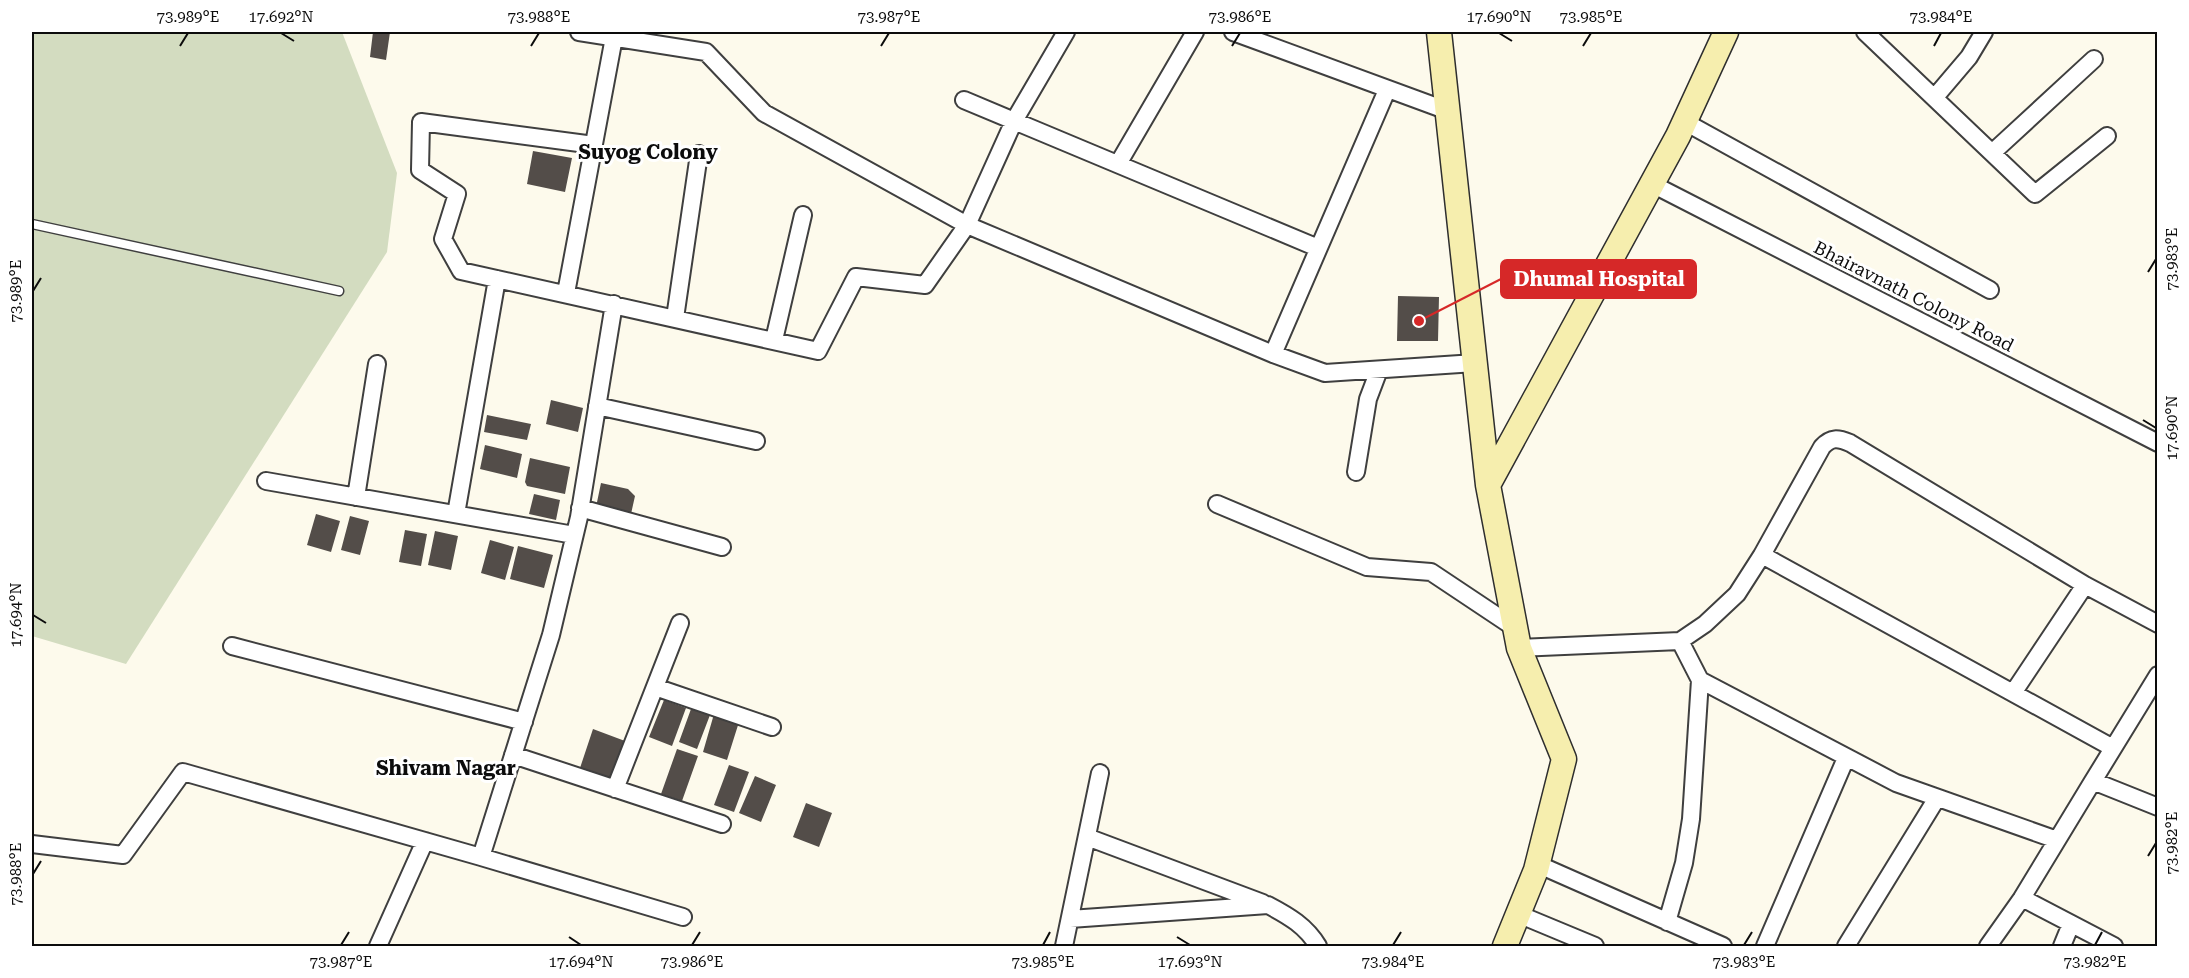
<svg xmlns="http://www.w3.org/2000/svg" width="2189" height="978" viewBox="0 0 2189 978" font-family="'Roboto Serif',serif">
<rect width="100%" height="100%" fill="#fdfaec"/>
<path fill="#d3dcc0" d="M32,32H342L397,173L387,252L126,664L32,636Z"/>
<path fill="#534d49" d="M373,32H390L386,60L370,57Z
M533,151L572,158L565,192L527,184Z
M1398,296L1439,297L1438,341H1397Z
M551,400L583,408L578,432L546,424Z
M487,415L531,424L527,440L484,432Z
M485,445L522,454L517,478L480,469Z
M530,458L570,467L565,494L527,486L525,482Z
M601,483L628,489L635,496L631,514L596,507Z
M534,494L560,500L556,520L529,514Z
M316,514L340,521L331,552L307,545Z
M350,516L369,521L360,555L341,550Z
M405,530L427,534L421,566L399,562Z
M435,531L458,536L451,570L428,565Z
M490,540L514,547L505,580L481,573Z
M518,546L553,555L544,588L510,579Z
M664,700L686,708L672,746L649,737Z
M691,709L710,715L697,749L679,742Z
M714,714L739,722L727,760L703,752Z
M593,729L625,741L611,782L579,771Z
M677,749L698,756L682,801L661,794Z
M729,765L749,772L734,812L714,805Z
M755,776L776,785L761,822L739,813Z
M806,803L832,813L819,847L793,837Z"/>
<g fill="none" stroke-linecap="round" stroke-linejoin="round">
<g stroke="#3f3f3f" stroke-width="11">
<path id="lane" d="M32,224L339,291"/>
</g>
<g stroke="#3f3f3f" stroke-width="20">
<path id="street" d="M579,32L706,52L764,113L967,225L1273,354L1325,373L1475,363
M1233,32L1448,111
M1865,32L2035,194L2107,136
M1935,97L1969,57L1984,32
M964,100L1318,248
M1685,122L1990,290
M594,145L421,122L420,170L457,194L443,239L461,271L818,351L856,277L925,285L967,225L1014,121L1066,32
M1992,153L2094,59
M1118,164L1195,32
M1652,184L2158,443
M566,293L615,32
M675,318L699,154
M774,340L803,215
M1273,354L1387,90
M597,406L756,441
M1356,472L1368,399L1379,370
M266,481L574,535
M356,497L377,364
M1217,504L1367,567L1431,572L1515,628
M580,508L722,547
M456,514L497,279
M1680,641L1700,680L1896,783L2057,840
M232,646L524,722
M1519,648L1680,641L1705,624L1737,594L1762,555
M2158,675L2093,781L2158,807
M655,687L772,727
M2013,693L2085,585
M2113,748L1762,555L1822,447C1831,437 1838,438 1850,443L2085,585L2158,624
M513,755L722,824
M2093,781L2022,898L2114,946
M615,789L680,623
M1087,837L1263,903
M32,844L123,855L183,772L481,857L551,635L579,517L614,304
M481,857L683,917
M1537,864L1723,946
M1518,914L1595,946
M1070,919L1268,905C1289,916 1306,926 1318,946
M1667,922L1684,863L1691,819L1700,680
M378,946L425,841
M1064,946L1100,773
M1765,946L1846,758
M1846,946L1937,798
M1988,946L2022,898
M2062,946L2071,924"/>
</g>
<g stroke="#2e2e2e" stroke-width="27">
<path id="secondary" d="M1439,32L1488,485
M1505,946L1536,870L1564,759L1519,648L1488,485L1678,136L1726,32"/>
</g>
<use href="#lane" stroke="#fff" stroke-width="8"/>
<use href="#street" stroke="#fff" stroke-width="16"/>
<use href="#secondary" stroke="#f6eeae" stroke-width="24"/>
</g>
<path fill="none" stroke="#0c0c0c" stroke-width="2" d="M281,33L294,41M1499,33L1512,41M180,46L188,33M531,46L539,33M881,46L889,33M1232,46L1240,33M1583,46L1591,33M1934,46L1941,33M2148,272L2156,259M33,291L41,278M2143,420L2156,428M33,615L46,623M2148,856L2156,843M33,874L41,861M569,937L581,945M1177,937L1190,945M341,945L349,932M692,945L700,932M1043,945L1050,932M1393,945L1401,932M1744,945L1752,932M2095,945L2102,932"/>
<g text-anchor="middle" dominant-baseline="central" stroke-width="6" stroke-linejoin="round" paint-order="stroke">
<g font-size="18" fill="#0c0c0c" stroke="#fff">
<text transform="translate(1914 296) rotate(27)">Bhairavnath Colony Road</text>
</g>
<g font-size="20" font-weight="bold" fill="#0c0c0c" stroke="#fff">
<text x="648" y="152">Suyog Colony</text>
<text x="446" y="768">Shivam Nagar</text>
</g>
</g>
<path fill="none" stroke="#d62828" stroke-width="2" d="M1419 321L1501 279"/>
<circle fill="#d62828" stroke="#fff" stroke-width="2" cx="1419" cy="321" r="6"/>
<rect fill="#d62828" stroke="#d62828" stroke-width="2" x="1501" y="260" width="195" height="38" rx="6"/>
<g font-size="20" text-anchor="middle" font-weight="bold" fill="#fff">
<text x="1599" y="286">Dhumal Hospital</text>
</g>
<rect width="2189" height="978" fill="none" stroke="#ffffff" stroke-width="66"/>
<rect x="33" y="33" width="2123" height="912" fill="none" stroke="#0c0c0c" stroke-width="2"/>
<g font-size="15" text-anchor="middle" fill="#0c0c0c">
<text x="188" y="22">73.989°E</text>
<text x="281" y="22">17.692°N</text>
<text x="539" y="22">73.988°E</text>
<text x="889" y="22">73.987°E</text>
<text x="1240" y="22">73.986°E</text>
<text x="1499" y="22">17.690°N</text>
<text x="1591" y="22">73.985°E</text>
<text x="1941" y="22">73.984°E</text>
<text transform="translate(2172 259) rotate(-90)" y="5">73.983°E</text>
<text transform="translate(16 291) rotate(-90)" y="5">73.989°E</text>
<text transform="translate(2172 428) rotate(-90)" y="5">17.690°N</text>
<text transform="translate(16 615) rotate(-90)" y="5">17.694°N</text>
<text transform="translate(2172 843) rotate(-90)" y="5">73.982°E</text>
<text transform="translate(16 874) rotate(-90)" y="5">73.988°E</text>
<text x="341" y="967">73.987°E</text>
<text x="581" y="967">17.694°N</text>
<text x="692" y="967">73.986°E</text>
<text x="1043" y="967">73.985°E</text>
<text x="1190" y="967">17.693°N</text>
<text x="1393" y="967">73.984°E</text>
<text x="1744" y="967">73.983°E</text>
<text x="2095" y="967">73.982°E</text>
</g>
</svg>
